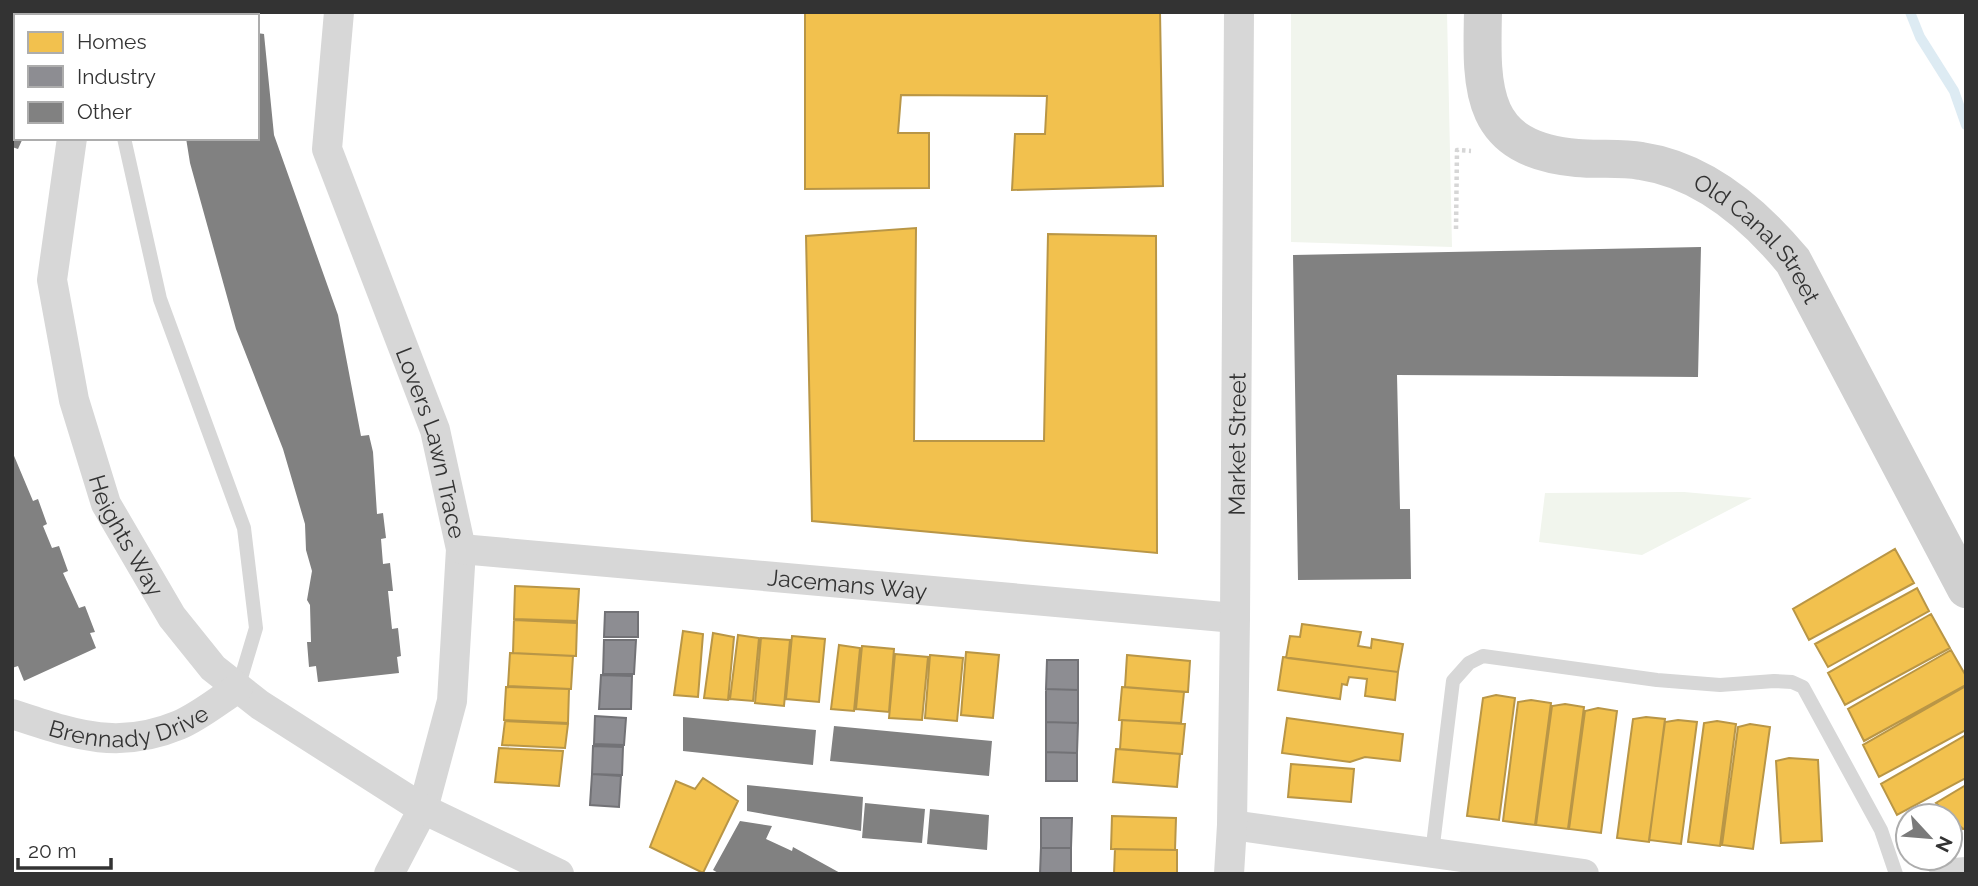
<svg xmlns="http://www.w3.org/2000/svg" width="1978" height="886" viewBox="0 0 1978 886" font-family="Raleway,sans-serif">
<rect width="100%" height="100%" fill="#fff"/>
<path fill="#f1f5ed" d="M1291,12H1447L1452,247L1291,242Z
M1684,492L1752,498L1642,555L1539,542L1545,493Z"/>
<path fill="#f2c14e" stroke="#b99646" stroke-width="2" d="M805,12H1160L1163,186L1012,190L1015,134H1045L1047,96L901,95L898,133H929V188L805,189Z
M916,228L914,441H1044L1048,234L1156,236L1157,553L812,521L806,236Z
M1895,549L1914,583L1809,640L1793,609Z
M515,586L579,589L577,621L514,619Z
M1917,588L1929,611L1828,667L1815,644Z
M1931,614L1950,648L1845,705L1828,673Z
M514,620L577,623L576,656L513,653Z
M1302,624L1361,632L1358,646L1371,648L1372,639L1403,644L1398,672L1286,658L1290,636L1300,637Z
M683,631L703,634L698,697L674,695Z
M713,633L734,637L728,700L704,698Z
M738,635L759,638L753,701L730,699Z
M792,636L825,639L819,702L786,699Z
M761,638L790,640L784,706L755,703Z
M839,645L860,648L854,711L831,709Z
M862,646L894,649L889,712L856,709Z
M1951,650L1966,676V685L1864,741L1848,709Z
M966,652L999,655L993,718L961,715Z
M510,653L573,656L571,689L508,686Z
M895,654L928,657L922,720L889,718Z
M930,655L963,658L957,721L925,718Z
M1127,655L1190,661L1188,692L1125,687Z
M1283,657L1398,672L1395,700L1365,696L1367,679L1349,677L1347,685L1342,684L1340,699L1278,690Z
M1966,686V730L1879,777L1863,745Z
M506,687L569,689L568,723L504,720Z
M1122,687L1184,692L1181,723L1119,720Z
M1496,695L1515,698L1499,820L1467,816L1483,698Z
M1531,700L1551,703L1535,825L1503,821L1518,702Z
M1565,704L1584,707L1568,829L1536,825L1552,706Z
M1598,708L1617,711L1601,833L1569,829L1585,711Z
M1646,717L1665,719L1649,842L1617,838L1633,719Z
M1287,718L1403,734L1400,761L1365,757L1350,762L1282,753Z
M1122,720L1185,724L1182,754L1120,749Z
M1678,720L1697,722L1681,844L1649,840L1665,722Z
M505,721L568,724L565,748L502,745Z
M1717,721L1736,724L1720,846L1688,842L1704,723Z
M1750,724L1770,727L1753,849L1722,845L1738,727Z
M1966,735V778L1897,815L1881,784Z
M499,748L563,751L559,786L495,782Z
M1116,749L1180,754L1177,787L1113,782Z
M1789,758L1818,760L1822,841L1781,843L1776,761Z
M1291,764L1354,769L1351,802L1288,797Z
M703,778L738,801L703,873L650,847L676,781L695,789Z
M1966,785V828L1963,829L1936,803Z
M1112,816L1176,818L1175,850L1111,849Z
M1115,849L1177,850V874H1114Z"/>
<path fill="#8d8d92" stroke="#727276" stroke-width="2" d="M605,612H638V637H604Z
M604,640H636L634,674H603Z
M1047,660H1078V690L1046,689Z
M601,675L632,676L631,709H599Z
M1046,689L1078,690V723L1046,722Z
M595,716L626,718L624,745L594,744Z
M1046,722L1078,723L1077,753L1046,752Z
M593,746L623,747L622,775L592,774Z
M1046,752L1077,753V781H1046Z
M592,774L621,776L619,807L590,805Z
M1041,818H1072L1071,848H1041Z
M1041,848H1071V874H1040Z"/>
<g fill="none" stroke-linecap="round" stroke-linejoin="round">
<path stroke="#ddebf3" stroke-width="10" d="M1910,12L1920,37L1954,91L1966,125"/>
</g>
<path fill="#818181" d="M12,12H74L72,16H16V138H23L18,149L12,147Z
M257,33L264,34L274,135L338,315L361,436L369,435L373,452L377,514L383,513L386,538L381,539L383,564L390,563L393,591H388L392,629L398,628L401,656L397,657L399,673L318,682L316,666L309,667L307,642H311L310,605L307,600L312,571L306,550L305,524L283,449L236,329L190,163L186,138H257Z
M1701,247L1698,377L1397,375L1400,509H1410L1411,579L1298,580L1293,255Z
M12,451L33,501L38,499L47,524L43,526L52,548L59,546L68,571L63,573L79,608L85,606L95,632L90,633L96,648L24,681L18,666L12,668Z
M683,717L816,730L813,765L683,751Z
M834,726L992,741L989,776L830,761Z
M747,785L863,797L861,831L747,811Z
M865,803L925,809L922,843L862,838Z
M930,809L989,815L987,850L927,844Z
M740,821L772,826L766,839L792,851L793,847L842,874H720L713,870Z"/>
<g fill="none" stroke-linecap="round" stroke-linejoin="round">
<path stroke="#d6d6d6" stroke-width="4.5" stroke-dasharray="3.5 3.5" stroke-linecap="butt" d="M1456,229L1457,150L1471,151"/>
<path stroke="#d7d7d7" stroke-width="14" d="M124,138L160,299L244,528L256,628L238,688
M1432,853L1453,681L1469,663L1483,656L1657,680L1720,685L1774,681L1792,682L1803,687L1881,830L1896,874"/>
<g stroke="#d7d7d7" stroke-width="30">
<path id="s1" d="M339,12L327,149L435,430L461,549L452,701L423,809L389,874"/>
<path d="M125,16L127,12"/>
<path id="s2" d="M72,138L52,280L74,400L106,504L172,617L213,668L260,705L423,809L559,874"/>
<path id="s3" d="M461,549L1235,618"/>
<path id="s4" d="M12,714C73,734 117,751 179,725C200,716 219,700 238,688"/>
<path d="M1232,825L1584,874"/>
<path id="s5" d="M1229,874L1232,825L1235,618L1239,12"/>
<path d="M1944,874L1966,872"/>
</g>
<path stroke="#d0d0d0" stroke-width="38" id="s6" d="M1483,12C1481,92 1480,149 1577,158C1598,160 1620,157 1641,161C1702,170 1754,214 1793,261L1966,589"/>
</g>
<g text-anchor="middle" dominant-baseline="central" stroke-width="7" stroke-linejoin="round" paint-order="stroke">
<g font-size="23" fill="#333" stroke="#fff">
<text stroke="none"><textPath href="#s6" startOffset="411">Old Canal Street</textPath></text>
<text stroke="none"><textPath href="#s1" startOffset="450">Lovers Lawn Trace</textPath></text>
<text stroke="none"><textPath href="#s5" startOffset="430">Market Street</textPath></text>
<text stroke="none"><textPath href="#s2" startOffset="411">Heights Way</textPath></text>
<text stroke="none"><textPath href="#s3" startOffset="388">Jacemans Way</textPath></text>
<text stroke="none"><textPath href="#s4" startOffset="121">Brennady Drive</textPath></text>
</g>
</g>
<rect width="1978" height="886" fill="none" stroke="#333333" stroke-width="28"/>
<rect x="14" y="14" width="245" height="126" fill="#ffffff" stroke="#adadad" stroke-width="2"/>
<rect x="28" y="32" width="35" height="21" fill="#f2c14e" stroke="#adadad" stroke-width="2"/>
<text x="77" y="49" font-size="21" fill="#333333">Homes</text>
<rect x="28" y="66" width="35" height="21" fill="#8d8d92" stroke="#adadad" stroke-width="2"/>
<text x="77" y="84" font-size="21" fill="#333333">Industry</text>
<rect x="28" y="102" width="35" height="21" fill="#818181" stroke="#adadad" stroke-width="2"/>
<text x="77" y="119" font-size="21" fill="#333333">Other</text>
<g transform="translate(1929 837) rotate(116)"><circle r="33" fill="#ffffff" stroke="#adadad" stroke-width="2"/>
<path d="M0-5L12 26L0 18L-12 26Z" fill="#7a7a7a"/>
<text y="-10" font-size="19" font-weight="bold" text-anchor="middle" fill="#333333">N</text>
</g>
<path d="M18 858v10h93v-10" fill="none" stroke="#333333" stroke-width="3.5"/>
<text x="28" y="858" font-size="21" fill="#333333" stroke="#ffffff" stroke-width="5" paint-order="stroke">20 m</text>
</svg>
